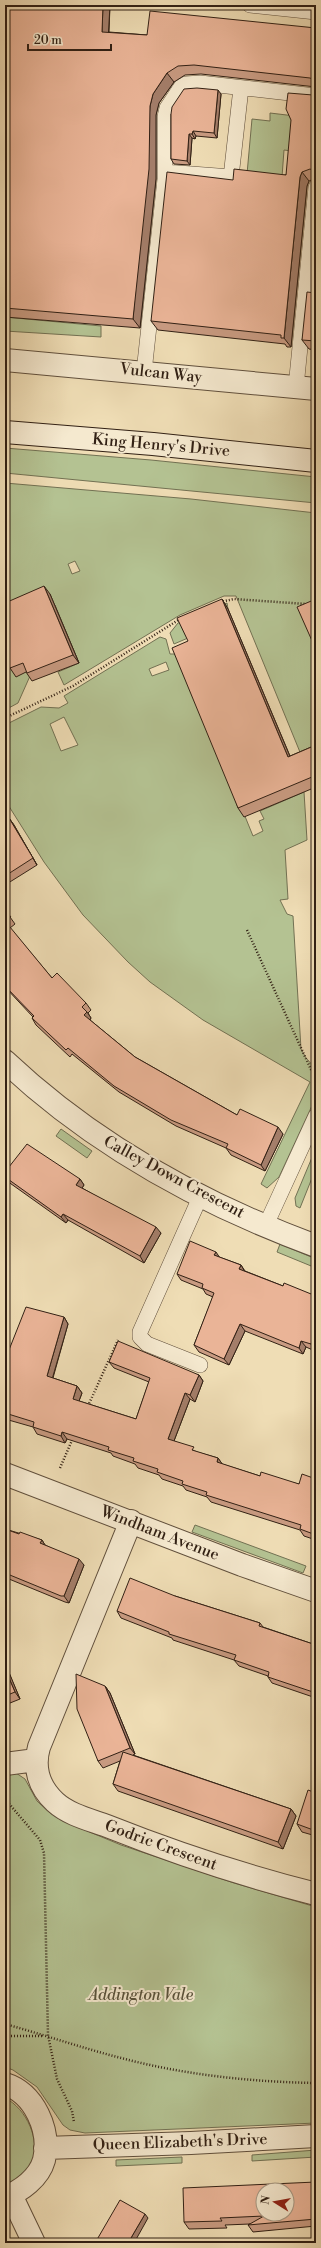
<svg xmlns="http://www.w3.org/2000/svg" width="321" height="2248" viewBox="0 0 321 2248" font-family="'Libre Bodoni',serif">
<rect width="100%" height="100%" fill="#efddb5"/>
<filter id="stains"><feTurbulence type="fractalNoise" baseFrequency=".005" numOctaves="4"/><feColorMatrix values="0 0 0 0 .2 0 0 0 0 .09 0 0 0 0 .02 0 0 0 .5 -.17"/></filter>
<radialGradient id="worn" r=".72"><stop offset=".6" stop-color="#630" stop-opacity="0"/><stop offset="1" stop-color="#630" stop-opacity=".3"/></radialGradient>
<path fill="#b4c292" stroke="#727153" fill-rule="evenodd" d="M270,113L295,116L292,151L284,150L282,177L247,174L252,119L270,121Z
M5,317L101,326V337L5,331Z
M5,448L151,460L316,477V503L5,473Z
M5,483L191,499L316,513V751L302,757L236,596H224L180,615L64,685L58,672L79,663L55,605L5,619ZM75,561L80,571L72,574L68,564Z
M227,603L228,609L188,638L174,644L170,633L178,623Z
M160,637L166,639L170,654H179L253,836L263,831L259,821L264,819L260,811L304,792L307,840L285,850L288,899L280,900L287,914L293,916L301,1049L306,1058L316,1069V1097L279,1177L267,1188L261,1184L310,1082L203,1020L150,982L128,962L83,915L44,862L5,800V725L41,707L59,708L68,703L64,696ZM166,662L169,670L152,676L149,669ZM64,717L78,745L61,751L50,724Z
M5,650L29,672L30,676L18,703L5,710Z
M61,1129L92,1151L87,1158L56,1136Z
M316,1148V1168L300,1208L296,1206L295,1198Z
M280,1244L316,1259V1268L277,1252Z
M195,1525L306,1566L303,1573L192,1532Z
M16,1773L25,1779L37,1801L49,1812L61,1820L121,1845L234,1883L316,1907V2123L85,2133L70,2130L63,2125L37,2087L13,2070L5,2067V1775Z
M5,2098C26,2108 42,2141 31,2164C26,2174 15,2181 5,2185Z
M316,2150V2157L252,2161V2155Z
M182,2157V2163L116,2166V2160Z"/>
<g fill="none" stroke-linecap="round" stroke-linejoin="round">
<g stroke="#604f3c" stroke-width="16">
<path id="lane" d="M250,5L316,12
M165,172L231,177L241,88
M144,372L165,179V117L167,108L181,87L186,84L200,83L316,96
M296,387L316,187
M266,1225L316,1116
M200,1365L147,1344L140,1337V1332L201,1195"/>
</g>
<g stroke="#604f3c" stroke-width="24">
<path id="street" d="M5,360L316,389
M5,1061C93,1144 202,1204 316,1246
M5,1474L242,1565L316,1591
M131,1521L39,1747C33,1768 39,1787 55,1802C69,1815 91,1820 107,1826C175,1853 245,1876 316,1894
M5,1764L36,1760
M5,2084C34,2093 51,2130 44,2160C39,2178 21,2191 5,2197
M45,2148L191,2143L316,2136
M11,2195L34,2243"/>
</g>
<g stroke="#312014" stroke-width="24">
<path id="secondary" d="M5,432L153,444L316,461"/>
</g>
<path stroke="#312014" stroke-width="2.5" stroke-dasharray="1 2" stroke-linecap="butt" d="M220,602L234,599L306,604
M5,718L73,686L180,619
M247,930L313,1074L316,1076
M88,1406L118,1340
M60,1468L73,1438
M5,1799L40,1840L44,1853L48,2035L57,2079L72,2111L74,2122
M5,2024C45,2035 85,2049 125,2059C186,2075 253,2082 316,2083
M5,2036H44"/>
<use href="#lane" stroke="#f5e9cf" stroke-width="15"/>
<use href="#street" stroke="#f5e9cf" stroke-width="22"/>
<use href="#secondary" stroke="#f5e9cf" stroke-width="22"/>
</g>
<path fill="#c99b82" stroke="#312014" d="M5,5H68V8L76,5H110L109,32L147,35L316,28V87L201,74L185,75L174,82L159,103L156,115V179L140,328L5,317Z
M316,90V178L309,181L307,186L291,347H287L285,344L158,330L151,321L233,180L286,175L313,95Z
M221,94L217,138L196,136L195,139L192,138L190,165L174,164L171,159V114Z
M316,202V247L312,242Z
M316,293V350L309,349L302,340Z
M50,594L79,663L32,681L26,672L16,677L10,668Z
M222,599L228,609L290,756L316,745V787L244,817L238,808L188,641Z
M316,599V648L313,643Z
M9,818L14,825L37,865L5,885V820Z
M5,910L15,924L10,928L52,978L86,1003L91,1010L88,1013L91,1018L90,1020L135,1057L237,1115L283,1134L265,1171L231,1155L226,1148L176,1126L119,1092L72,1054L70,1057L36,1025L32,1018L33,1017L5,987Z
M5,1172L80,1179L84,1185L82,1188L161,1233L144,1263L68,1220L66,1223L7,1181L5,1179Z
M219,1257L241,1265L245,1271L283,1286L316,1296V1349L315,1351L306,1347L303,1354L245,1331L229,1365L199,1352L194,1345L213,1297L206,1294L203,1289L181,1280L177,1274Z
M64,1317L68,1324L53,1378L77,1386L82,1393L79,1401L136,1419L149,1382L114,1368L109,1362L199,1375L203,1381L195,1402L190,1399L174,1441L197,1452L218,1458L222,1464L260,1476L299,1484L316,1479V1540L304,1536L300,1530L211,1502L207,1497L186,1490L183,1486L162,1479L159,1475L138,1468L135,1464L113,1456L111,1453L67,1439L65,1443L37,1434L33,1427L5,1419V1360Z
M5,1529L42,1540L45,1545L84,1565L69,1603L65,1602L9,1579L7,1585L5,1584Z
M175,1596L260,1623L263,1627L316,1645V1698L272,1683L268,1677V1676L239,1666L234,1660L173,1640L172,1638L121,1618L117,1611Z
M5,1664L20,1699L5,1705Z
M105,1686L110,1693L135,1754L133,1755L291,1809L296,1816L283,1849L118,1791L113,1784L120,1761L103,1768L98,1761Z
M316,1793V1836L302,1832L297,1824Z
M316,2182V2226L253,2232L248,2225L250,2224L225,2225L227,2228L189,2229L184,2222Z"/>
<path fill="#a47e6a" stroke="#312014" d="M63,5H68V12Z
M103,5H110L108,41L102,32Z
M167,73L174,82L159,103L156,115V179L140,328L133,319L150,106L153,94Z
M218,90L221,94L217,138L214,133Z
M193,131L196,136L195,139L192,134Z
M189,134L192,138L190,165L187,161Z
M302,172L309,181L307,186L291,347L284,338L300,177Z
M44,586L50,594L79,663L73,655Z
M222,599L228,609L294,766L288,757Z
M9,818L14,825L37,865L33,858Z
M87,1012L91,1018L88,1022L84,1015Z
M278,1127L283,1134L265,1171L261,1165Z
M80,1179L84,1185L80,1191L76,1185Z
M63,1214L68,1220L66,1223L61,1217Z
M156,1227L161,1233L144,1263L140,1256Z
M216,1252L220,1258L214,1255Z
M241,1265L245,1272L239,1269Z
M64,1317L68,1324L51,1383L47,1376Z
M240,1324L245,1331L229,1365L224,1359Z
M313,1339L316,1344L315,1351L311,1344Z
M301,1341L306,1347L303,1354L299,1348Z
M199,1375L203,1381L195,1402L190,1395Z
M77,1386L82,1393L77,1406L73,1399Z
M185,1393L190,1399L172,1446L168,1439Z
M62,1432L67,1439L65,1443L61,1436Z
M218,1458L223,1465L217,1462Z
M42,1540L46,1547L40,1543Z
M79,1559L84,1565L69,1603L64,1596Z
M5,1574L9,1579L7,1585L5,1582Z
M5,1664L6,1665L20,1699L15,1692L5,1669Z
M105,1686L110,1693L135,1754L130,1748Z
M291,1809L296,1816L283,1849L278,1842Z
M145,2214L148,2218L134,2243H128Z"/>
<path fill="#eab497" stroke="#312014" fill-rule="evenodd" d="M5,5H64L68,8L76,5H103L102,32L147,35L150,11L316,28V82L315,80L310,78L194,65L178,66L167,73L153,94L150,106L149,169L133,319L5,308Z
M197,88L218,90L214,133L193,131L192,134H189L187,161L171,159V114L172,107L184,89Z
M316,90V173L315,171L310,169L302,172L300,177L284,338H281V335L151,321L167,172L233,180L234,169L286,175L291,120L286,109L288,93L313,95Z
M316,202V242H312Z
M307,292L316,293V341L302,340Z
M44,586L73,655L27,673L23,663L10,668L5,656V603Z
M222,599L288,757L316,745V786L312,777L238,808L172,648L188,641L177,618Z
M316,599V641L313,643L297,607Z
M9,818L33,858L5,876V820Z
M5,910L11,917L5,921L52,978L57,973L86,1003L82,1007L87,1012L84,1015L135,1057L237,1115L240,1109L278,1127L261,1165L226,1148L228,1144L171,1120L114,1086L68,1048L66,1050L32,1018L34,1016L5,986Z
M27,1144L80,1179L76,1185L156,1227L140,1256L63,1214L61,1217L5,1177V1172Z
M190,1241L216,1252L214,1255L241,1265L239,1269L283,1286L284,1283L316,1296V1340L313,1339L311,1344L301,1341L299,1348L240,1324L224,1359L194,1345L214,1293L202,1288L203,1284L177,1274Z
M26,1307L64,1317L47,1376L77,1386L73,1399L136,1419L150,1378L109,1362L118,1341L199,1375L190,1395L185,1393L168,1439L194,1447L192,1450L218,1458L217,1462L260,1476L261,1472L299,1484L302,1474L316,1479V1535L300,1529L301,1525L206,1495L207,1492L182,1484L183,1481L157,1472L158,1469L133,1461L134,1458L108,1450L109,1447L62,1432L61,1436L33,1427L34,1422L5,1413V1360Z
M5,1529L19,1534L20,1532L42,1540L40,1543L79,1559L64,1596H61L5,1573Z
M130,1578L175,1596L260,1623L259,1626L316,1645V1693L268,1677L269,1672L234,1660L236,1655L169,1634V1632L117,1611Z
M5,1669L15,1692L5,1696Z
M76,1674L105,1686L130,1748L98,1761L77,1709Z
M123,1752L291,1809L278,1842L113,1784Z
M308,1790L316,1793V1831L297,1824Z
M316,2182V2219L248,2225L264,2216L220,2218L222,2221L184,2222L183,2188ZM263,2190H287V2214H263Z
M120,2200L145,2214L128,2243H95Z"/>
<g text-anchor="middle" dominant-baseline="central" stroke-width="4" stroke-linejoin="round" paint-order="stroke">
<g font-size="16" fill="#312014" stroke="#f5e9cf">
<text transform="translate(161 373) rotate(6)">Vulcan Way</text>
<text transform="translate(161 445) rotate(5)">King Henry's Drive</text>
<text transform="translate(174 1177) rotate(28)">Calley Down Crescent</text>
<text transform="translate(160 1533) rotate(21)">Windham Avenue</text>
<text transform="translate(161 1845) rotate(20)">Godric Crescent</text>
<text transform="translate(180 2142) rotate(-2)">Queen Elizabeth's Drive</text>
</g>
<g font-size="16" font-style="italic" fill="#58513a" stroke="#f5e9cf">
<text x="141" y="1995">Addington Vale</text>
</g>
</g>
<rect width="321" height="2248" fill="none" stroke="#efddb5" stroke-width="20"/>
<rect x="6" y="6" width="309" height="2236" fill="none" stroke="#312014" stroke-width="2"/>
<rect x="10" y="10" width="301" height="2228" fill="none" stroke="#312014"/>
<g transform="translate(275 2202) rotate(281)"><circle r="19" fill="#f5e9cf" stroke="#a79984"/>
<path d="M0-3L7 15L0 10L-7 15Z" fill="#8f2418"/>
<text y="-6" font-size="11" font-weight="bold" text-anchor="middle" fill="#312014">N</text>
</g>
<path d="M28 44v6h83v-6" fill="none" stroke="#312014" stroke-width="2"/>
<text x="34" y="44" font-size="12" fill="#312014" stroke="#f5e9cf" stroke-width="3" paint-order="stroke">20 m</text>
<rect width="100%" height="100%" filter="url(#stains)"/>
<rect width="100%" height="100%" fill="url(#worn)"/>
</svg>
